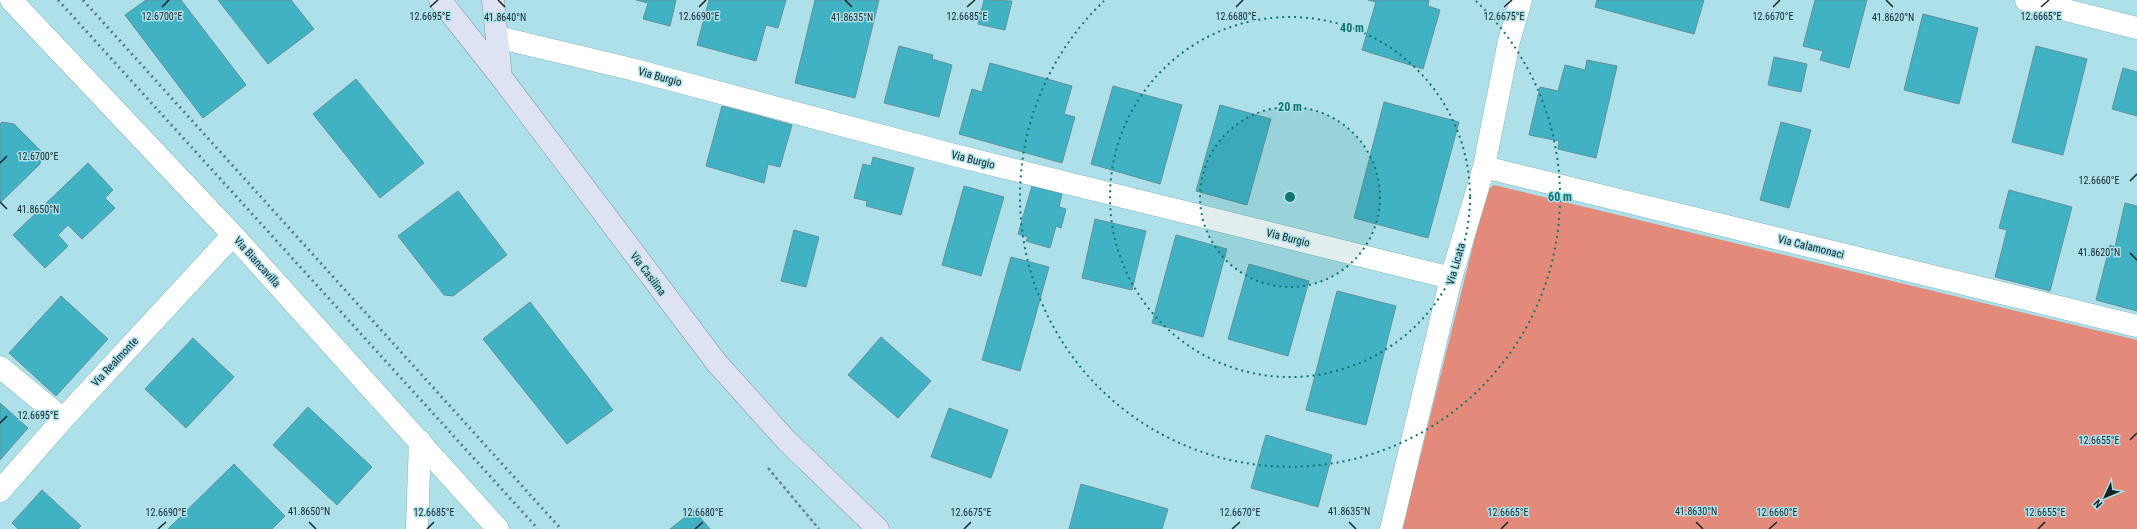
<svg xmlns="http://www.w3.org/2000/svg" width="2137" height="529" viewBox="0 0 2137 529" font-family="'Roboto Condensed',sans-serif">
<rect width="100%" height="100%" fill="#ade0e9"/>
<path fill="#e38a7b" d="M1494,185L2137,340V529H1402L1487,190Z"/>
<path fill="#41b1c4" stroke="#61929b" d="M146,0H181L246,85L203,118L125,15Z
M218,0H291L314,29L268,64Z
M636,0H676L670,26L643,19L648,3Z
M709,0H786L778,28L766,25L756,61L697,45Z
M815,0H879L855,98L795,83Z
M984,0L1012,1L1005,30L978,24Z
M1368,0H1429L1428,6L1440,10L1423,69L1362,50L1376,2Z
M1597,0H1704L1694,34L1595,7Z
M1815,0H1867L1849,68L1820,60L1823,51L1803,46Z
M1923,14L1978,28L1959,104L1904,90Z
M899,46L933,55L932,59L952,65L939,117L884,103Z
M2036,46L2087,59L2063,155L2012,142Z
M1774,57L1807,64L1801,92L1768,85Z
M1587,60L1617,66L1596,158L1558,149L1559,141L1529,135L1540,87L1558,91L1565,65L1585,70Z
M990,63L1072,86L1064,114L1075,117L1062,163L959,134L972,89L982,92Z
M2123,68L2137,72V116L2112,109Z
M356,79L424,163L380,198L313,114Z
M1113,86L1182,105L1160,184L1091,164Z
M1384,102L1459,122L1428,238L1354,218Z
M1220,105L1271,119L1247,205L1196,191Z
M722,106L792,125L780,167L768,164L764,183L706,166Z
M2,122L14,124L42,152L40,164L0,203V124Z
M1781,122L1811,130L1789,208L1760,200Z
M873,157L914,168L901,215L866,206L867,201L854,198L863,164L871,166Z
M88,163L113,190L105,198L115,208L82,239L68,225L58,235L68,246L45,268L13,235Z
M964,186L1004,197L981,276L942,265Z
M1032,186L1062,194L1059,207L1066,209L1061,228L1056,226L1050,248L1026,241L1028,237L1018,234Z
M2009,190L2072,207L2050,291L1995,277L2007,230L1999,228Z
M458,191L507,255L453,296L444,295L398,236Z
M2125,203L2137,206V311L2096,300L2110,245L2115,247Z
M1095,219L1146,231L1132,290L1082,278Z
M794,230L819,237L806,287L781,281Z
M1176,235L1227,249L1203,337L1152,323Z
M1011,257L1049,267L1020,371L982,360Z
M1249,264L1309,281L1288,356L1228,339Z
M1337,291L1396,306L1366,425L1306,410Z
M61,296L108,339L56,396L9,353Z
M530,302L613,410L567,444L483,339Z
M881,337L931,381L898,418L848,375Z
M193,338L234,377L186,428L145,389Z
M0,403L28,428L0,460Z
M308,407L372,467L337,505L273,445Z
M949,408L1008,430L991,478L931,457Z
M1266,435L1332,455L1318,507L1251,488Z
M234,464L285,516L272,529H168Z
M1081,484L1168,509L1162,529H1069Z
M42,490L81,526L78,529H18L12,523Z
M694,510L710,529H670Z"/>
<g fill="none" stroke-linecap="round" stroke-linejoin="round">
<g stroke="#84b5bf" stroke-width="23">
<path id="minor" d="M11,0L233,235L498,529
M2026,0L2137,28
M497,37L631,69L954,155L1451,278
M1484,167L2137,326
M0,367L63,419
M0,491L63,419L233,235
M417,529L420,441
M1391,529L1451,278L1484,167L1509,41L1521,0"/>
</g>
<g stroke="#8894a6" stroke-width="23">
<path id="major" d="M440,0L501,77L716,362L786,440L878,529
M493,0L501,77"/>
</g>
<path stroke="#61858b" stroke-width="2.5" stroke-dasharray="3 3" stroke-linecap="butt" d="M768,468L819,529"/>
<use href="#minor" stroke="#fff" stroke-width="22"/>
<use href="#major" stroke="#dde3f2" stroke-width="22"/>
<path stroke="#5b7e84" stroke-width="3" stroke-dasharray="2 4" stroke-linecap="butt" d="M58,0L538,529
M83,0L561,529"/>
</g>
<path fill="none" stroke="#12262a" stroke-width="1.5" d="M498,0L505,7M845,0L852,7M1886,0L1893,7M162,7L169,0M430,7L438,0M699,7L706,0M967,7L975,0M1236,7L1243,0M1504,7L1512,0M1773,7L1780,0M2041,7L2049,0M0,163L7,156M2130,181L2137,174M0,202L7,209M2130,253L2137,260M0,423L7,416M2130,440L2137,433M309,522L316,529M1349,522L1356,529M1696,522L1703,529M158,529L166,522M427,529L434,522M695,529L703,522M964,529L971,522M1232,529L1240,522M1501,529L1508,522M1769,529L1777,522M2038,529L2045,522"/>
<circle cx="1290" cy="197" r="90" fill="#0f766e" fill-opacity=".12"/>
<g fill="none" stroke="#0f766e" stroke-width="2" stroke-dasharray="2 4">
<circle cx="1290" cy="197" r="90"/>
<circle cx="1290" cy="197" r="180"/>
<path d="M1476 1A270 270 0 1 1 1104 1"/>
</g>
<g text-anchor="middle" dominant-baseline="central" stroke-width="3" stroke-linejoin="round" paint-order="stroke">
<g font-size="11" fill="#12262a" stroke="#ade0e9">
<text transform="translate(660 77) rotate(15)">Via Burgio</text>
<text transform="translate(973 160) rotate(14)">Via Burgio</text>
<text transform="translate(1288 238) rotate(14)">Via Burgio</text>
<text transform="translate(1811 247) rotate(14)">Via Calamonaci</text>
<text transform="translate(257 262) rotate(48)">Via Biancavilla</text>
<text transform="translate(1456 264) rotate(-74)">Via Licata</text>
<text transform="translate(648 274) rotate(53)">Via Casilina</text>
<text transform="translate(115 362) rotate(-47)">Via Realmonte</text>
</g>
</g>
<g font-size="10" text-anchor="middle" fill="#12262a" stroke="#ade0e9" stroke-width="3" stroke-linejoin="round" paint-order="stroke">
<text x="162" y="20">12.6700°E</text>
<text x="430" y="20">12.6695°E</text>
<text x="699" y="20">12.6690°E</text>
<text x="967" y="20">12.6685°E</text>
<text x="1236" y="20">12.6680°E</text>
<text x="1504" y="20">12.6675°E</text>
<text x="1773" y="20">12.6670°E</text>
<text x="2041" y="20">12.6665°E</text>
<text x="505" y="21">41.8640°N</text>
<text x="852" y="21">41.8635°N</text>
<text x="1893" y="21">41.8620°N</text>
<text x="38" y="160">12.6700°E</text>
<text x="2099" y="184">12.6660°E</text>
<text x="38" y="213">41.8650°N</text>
<text x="2099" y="256">41.8620°N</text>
<text x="38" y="419">12.6695°E</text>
<text x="2099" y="444">12.6655°E</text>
<text x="309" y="515">41.8650°N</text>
<text x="1349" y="515">41.8635°N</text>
<text x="1696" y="515">41.8630°N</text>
<text x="166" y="516">12.6690°E</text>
<text x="434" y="516">12.6685°E</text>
<text x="703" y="516">12.6680°E</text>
<text x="971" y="516">12.6675°E</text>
<text x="1240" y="516">12.6670°E</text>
<text x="1508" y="516">12.6665°E</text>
<text x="1777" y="516">12.6660°E</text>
<text x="2045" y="516">12.6655°E</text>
</g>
<circle cx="1290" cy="197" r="6" fill="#0f766e" stroke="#ade0e9" stroke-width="2"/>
<g font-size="12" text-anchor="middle" font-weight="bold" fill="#0f766e" stroke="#ade0e9" stroke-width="3" stroke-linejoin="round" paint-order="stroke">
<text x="1352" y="32">40 m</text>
<text x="1290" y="111">20 m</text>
<text x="1560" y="201">60 m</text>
</g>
<g transform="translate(2105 497) rotate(226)" stroke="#ade0e9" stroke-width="3" paint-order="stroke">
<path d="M0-3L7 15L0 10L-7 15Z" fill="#12262a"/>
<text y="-6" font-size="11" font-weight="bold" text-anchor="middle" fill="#12262a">N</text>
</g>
</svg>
